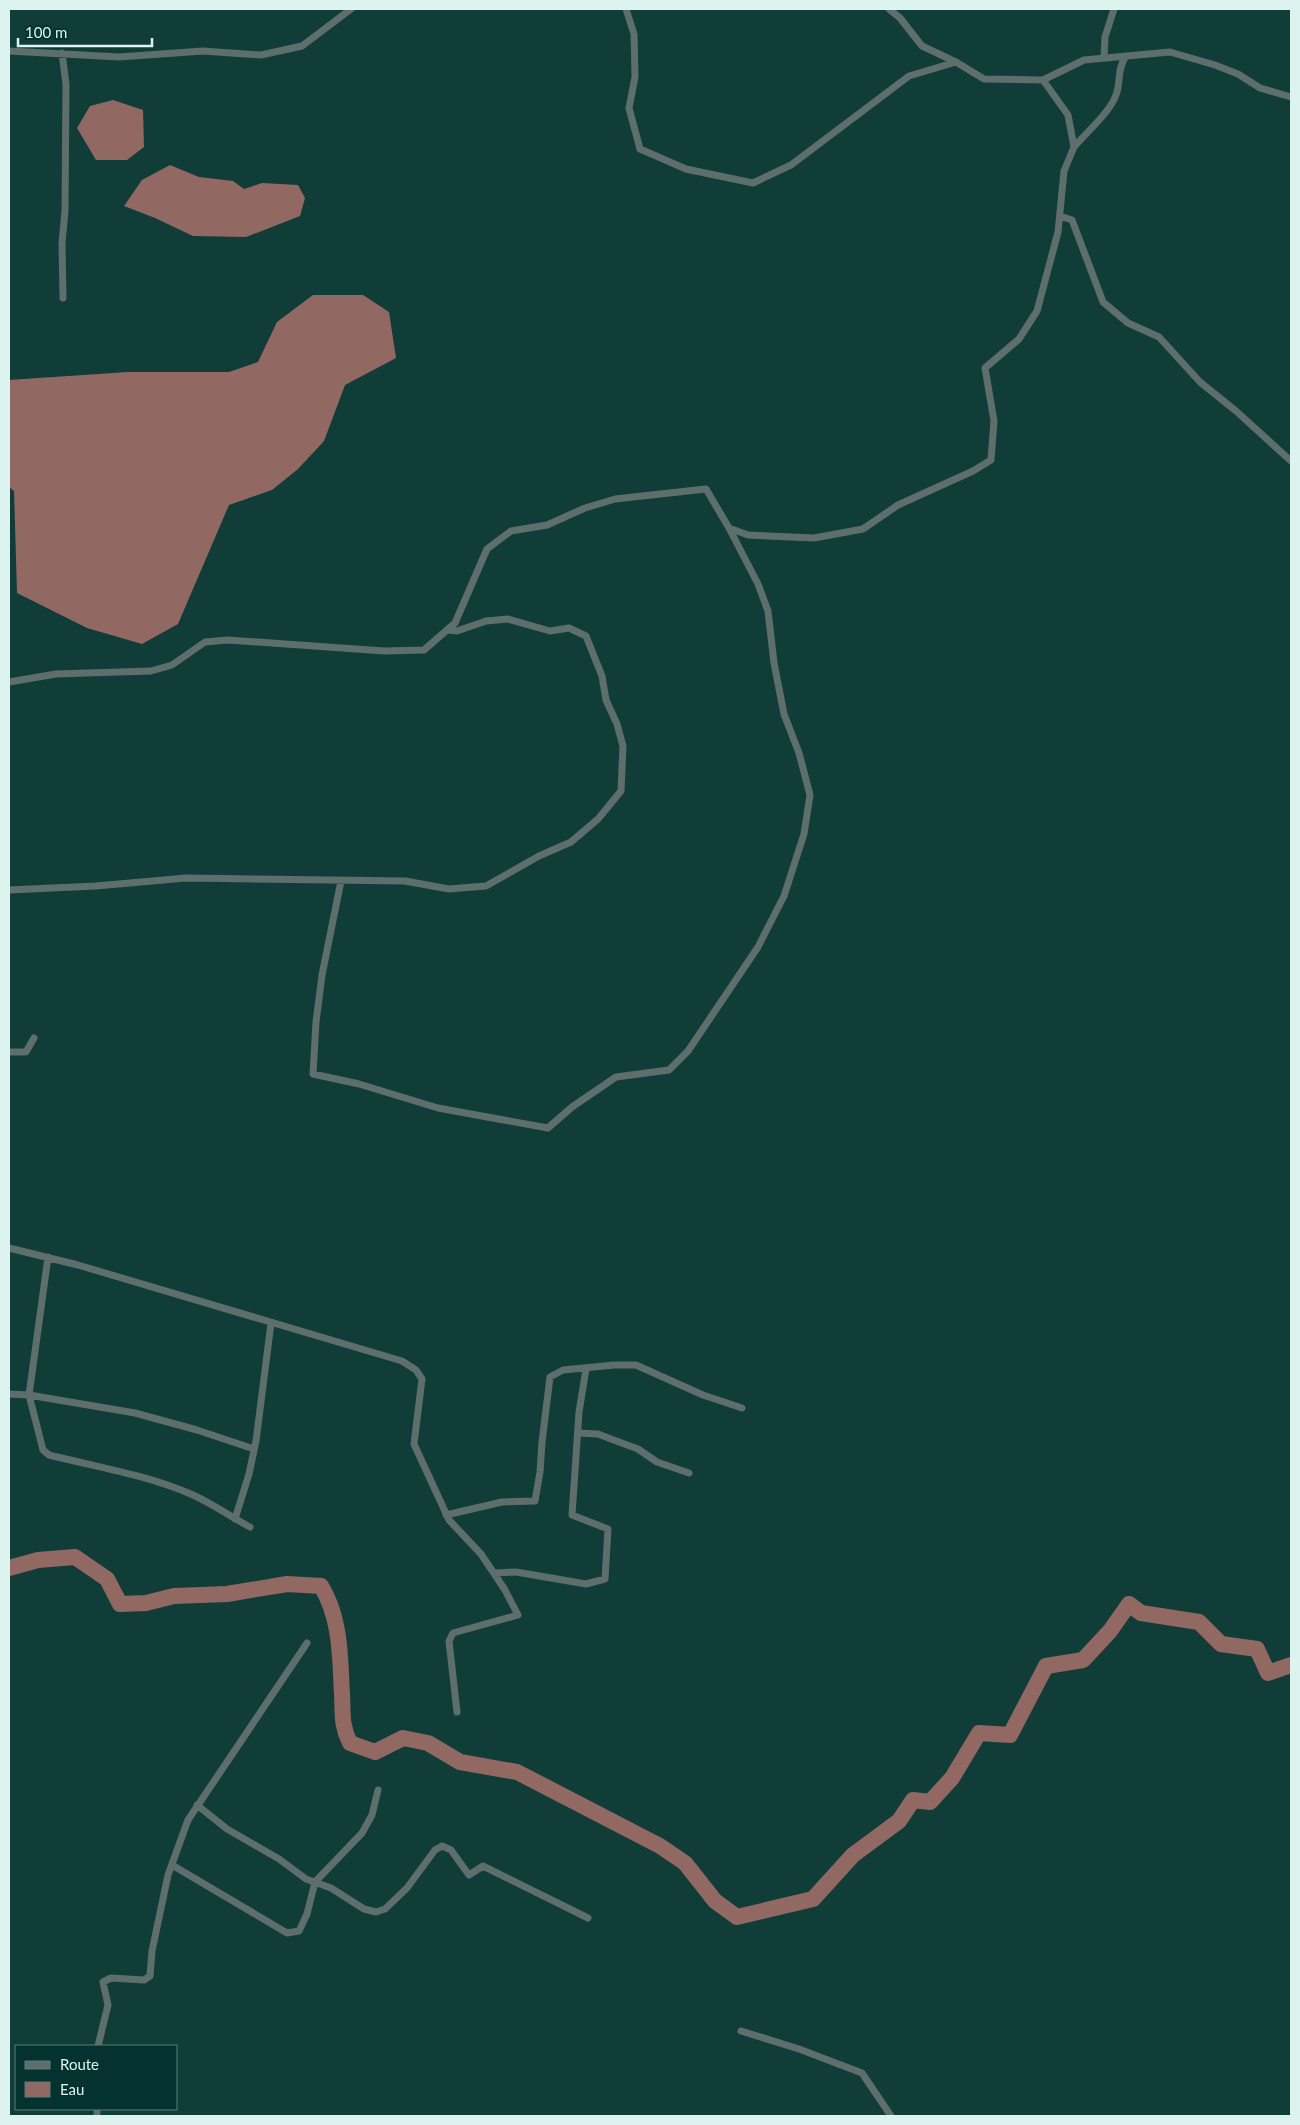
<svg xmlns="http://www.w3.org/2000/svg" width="1300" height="2125" viewBox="0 0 1300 2125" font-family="Lato,sans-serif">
<rect width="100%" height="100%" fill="#113d39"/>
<path fill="#926863" d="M113,100L143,110L144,147L127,160H96L77,128L90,106Z
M170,165L199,177L233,181L244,189L262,183L298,185L305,198L300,216L246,237L193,236L155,218L124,206L142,180Z
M313,295H363L389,312L396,358L345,385L324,441L298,469L272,490L229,505L178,624L142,644L87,628L17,593L14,491L9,487V380L128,372H229L258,362L277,322Z"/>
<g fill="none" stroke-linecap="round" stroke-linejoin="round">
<path stroke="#926863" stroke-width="16" d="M9,1568L38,1560L75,1557L107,1579L120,1604L146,1603L174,1596L227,1594L287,1584L321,1586C341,1618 340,1658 342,1694C343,1714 341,1725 350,1743L375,1752L403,1738L428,1743L460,1762L517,1772L660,1846L685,1863L715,1901L737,1917L813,1899L853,1855L899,1821L913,1800L930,1802L952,1778L979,1733L1010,1735L1046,1666L1083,1660L1110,1631L1129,1604L1141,1613L1199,1622L1221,1644L1257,1649L1268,1673L1291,1665"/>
<path stroke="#5d6e6c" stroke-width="7" d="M626,9L634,34L635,77L629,108L640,149L686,169L753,183L791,165L909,76L956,62
M9,51L119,57L203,51L261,55L302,46L351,9
M62,53L66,84L65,211L62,243L63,298
M1104,58L1105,37L1114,9
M1043,80L1084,60L1170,52L1215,65L1238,74L1260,88L1291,97
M1074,147C1085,134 1111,111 1116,95C1121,82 1117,69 1125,58
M1060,216L1072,220L1103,302L1128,323L1159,337L1200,382L1236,411L1291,461
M9,682L56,674L151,671L172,665L205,642L228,640L384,651L424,650L455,623L487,549L511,531L547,525L585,508L615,499L706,489L729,528L748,535L814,538L863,529L898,505L973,471L991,460L994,421L985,368L1019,339L1037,311L1058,232L1064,171L1074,147L1068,115L1043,80L984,79L956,62L922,46L900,18L889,9
M341,881L322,975L316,1022L313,1074L359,1084L438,1108L548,1128L572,1107L616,1077L669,1070L688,1051L758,947L784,896L804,834L810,795L799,753L784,714L774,663L768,611L758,584L729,528
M9,890L96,886L186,878L405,881L449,889L486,886L539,856L571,842L598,819L621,791L623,746L617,724L606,700L602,676L586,636L569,628L550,631L508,619L486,621L457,631L447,630
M9,1052H26L34,1038
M9,1248L78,1265L402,1361L416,1370L422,1379L414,1444L449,1520L481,1554L505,1590L518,1615L453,1633L449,1641L457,1712
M48,1257L29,1395L43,1450L49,1455C97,1467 148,1475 193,1495C213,1504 231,1517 250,1527
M9,1394L29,1395L135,1413L197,1430L254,1449
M578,1433L598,1434L619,1442L638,1449L657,1462L689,1473
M446,1515L502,1502L535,1501L540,1472L542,1442L550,1377L563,1370L614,1365H636L703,1395L742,1408
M235,1519L249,1474L256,1441L271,1323
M494,1573L516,1572L586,1584L605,1579L608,1529L572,1515L579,1412L586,1369
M197,1805L227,1829L279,1859L306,1879L331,1888L364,1909L376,1912L385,1909L407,1888L435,1850L442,1846L451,1850L469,1875L483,1866L588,1918
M172,1865L287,1933L299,1931L307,1914L315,1882L362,1833L372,1815L378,1790
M741,2031L799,2049L862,2073L891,2116
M98,2046L108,2005L103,1982L111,1978L144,1980L150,1976L152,1951L168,1875L188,1820L307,1643
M97,2109V2116"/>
</g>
<rect width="1300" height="2125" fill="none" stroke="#ddf3f0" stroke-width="20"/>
<rect x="15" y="2045" width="162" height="65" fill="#04322f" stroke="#5b7f7c"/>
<rect x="25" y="2061" width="25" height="8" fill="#5d6e6c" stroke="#5b7f7c"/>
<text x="60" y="2070" font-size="15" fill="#ddf3f0">Route</text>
<rect x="25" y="2082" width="25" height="15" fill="#926863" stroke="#5b7f7c"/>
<text x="60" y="2095" font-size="15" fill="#ddf3f0">Eau</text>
<path d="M18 38v8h134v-8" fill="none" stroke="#ddf3f0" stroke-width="2.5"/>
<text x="25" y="38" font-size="15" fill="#ddf3f0" stroke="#04322f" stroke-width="4" paint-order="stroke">100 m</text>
</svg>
